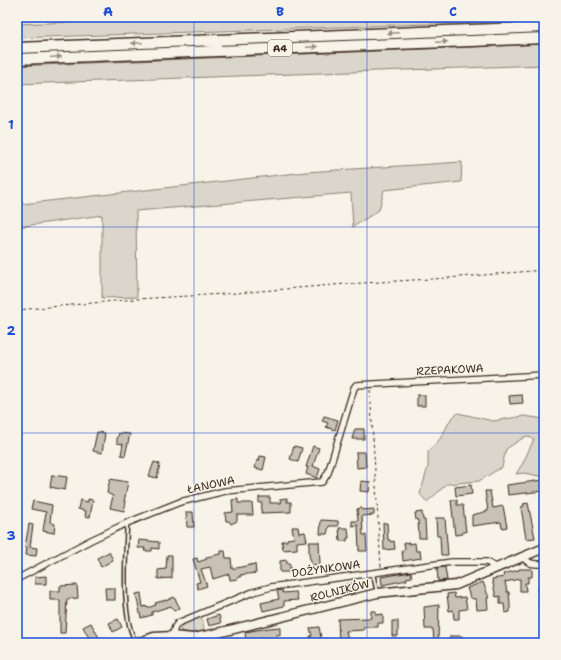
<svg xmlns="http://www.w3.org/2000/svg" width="561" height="660" viewBox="0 0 561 660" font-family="'Shantell Sans',sans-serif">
<rect width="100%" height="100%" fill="#f7f3e8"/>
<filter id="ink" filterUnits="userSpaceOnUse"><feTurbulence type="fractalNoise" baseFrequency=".025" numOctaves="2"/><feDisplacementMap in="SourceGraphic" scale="8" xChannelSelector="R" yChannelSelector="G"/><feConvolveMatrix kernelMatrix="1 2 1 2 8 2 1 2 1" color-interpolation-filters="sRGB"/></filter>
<g filter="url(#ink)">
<path fill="#e9e4d9" d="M17,17H223L17,24Z"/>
<path fill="#dbd6cb" stroke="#8b8074" d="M223,17H544V20L17,38V24Z
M544,44V65L17,84V66Z
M17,152L22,204L306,172L462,162L461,182L384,190L379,210L353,227L351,193L136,211L137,297L102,298V215L17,227Z
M458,413L493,421L524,416L544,419V477L524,473L516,474L523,463L534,439L526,436L506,449L502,467L479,481L447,484L427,502L420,494L428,467V452L440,439L451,419Z
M201,617L205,632L192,633L181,631L180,627L181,625Z"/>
<path fill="#c8c1b6" stroke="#3b2a1e" d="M417,395H425V406H417Z
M522,395L523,403L510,404L509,396Z
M324,416L338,420L335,430L326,427L328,423L322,421Z
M355,429H364V439H352Z
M97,432L105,433L102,453L93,451Z
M119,433L130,434L125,456L121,455L123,444L117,443V439Z
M294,446L302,448L298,462L290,459Z
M313,446L319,448L313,466L320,469L317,478L306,474L308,467H306Z
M356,452H365L366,467L357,468Z
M260,456L266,457L263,470L255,468L257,460L259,461Z
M154,462L160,464L157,478L149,476Z
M52,475L67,477L65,490L50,487Z
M110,479L128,482L124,502H126L124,511L110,508L113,496L107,493Z
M543,480L544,491L508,495L507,485Z
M361,481L370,482L369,492L360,491Z
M471,485L472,494L456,496L455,487Z
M485,491H490L493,508L503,506L507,527L502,528L501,522L472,526V515L488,511Z
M259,497H270V503H281L280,499L287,498V502H291V512L261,513L262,503H259Z
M88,499L93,500L90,517L85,516L86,511L78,509L80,500L88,502Z
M238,499V503H252L253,515H237V521L231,524L229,521H226L225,513L233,512L232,500Z
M451,500H457V505H463L466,532H462L463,534L455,535Z
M33,501L52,505L50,522L55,524L54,533L43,531L46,512L31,509Z
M528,503L535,538L526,539L521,507L524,506L523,504Z
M362,508V510L374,509V515L362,516L363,535H366L367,551H359L358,525L352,526V521H358L357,509Z
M186,512H193L194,527H187Z
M422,512L423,520H425L426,538H419L418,520H416L415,513Z
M436,518H445L448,555H441L440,536H437Z
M321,520L338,521V526H329L327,534H320Z
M383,523H387L388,540H390L391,542L394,541L395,549L384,550Z
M29,524L33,525L30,547L37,548L36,556L26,555L27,547H25Z
M292,527H298L299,533L305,532L307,541L297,542V549L283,550L282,541H287V539L294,538Z
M339,528H348L349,538H347V541H340Z
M139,540L159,542V549L152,548V551H144L145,548H138Z
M309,542H319L320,564L312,565L309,555Z
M409,542V544L415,543L416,551H420L421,558L403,561L402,550L405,549L404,543Z
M221,551H225L226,558H231L232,569L255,564L256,573L240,575L241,577H238V579L230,580L229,574L213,579L210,567L201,569L207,586L198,589L196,583L200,582L193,559L197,558L198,562L207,559L206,557L221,554Z
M109,552L113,560L101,567L97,558Z
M167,555H172V578L158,579V570L166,569Z
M287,560V564H290V572H280V561Z
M445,567L447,580L438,581L437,568Z
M519,569H532V577H528V583H525L526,591H520V579L505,582L507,592H509L510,604V612L505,613L504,604H500V596L496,597L492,579L504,577L503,574L519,570Z
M411,572L412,577L406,578L407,580L382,585L381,577Z
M46,576V584H35V577Z
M483,582L489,598H487L488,609L477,610L476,599H473L470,597L467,588Z
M353,583L355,592L342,596L340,586Z
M77,585L78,598L67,599L65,633H60V600H50V591H60V586Z
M544,587V609H539L538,588Z
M105,588H115V600H106Z
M282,590L283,593L296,592L298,600L284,601V606L263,611L261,603L279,599L277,591Z
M141,593L143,607L146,606L147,608L156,605L155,603L166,600V601L174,597L180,608L174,611L171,606L152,612V615L141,618L136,594Z
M454,593L455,598L465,597L467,609L459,610V619H454L453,610L449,611L447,594Z
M439,605L438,643H434L433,629H425L424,607Z
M371,611H376V615L383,614V623H378V627H364V630L346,631L349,643H339L338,619L371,618Z
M219,615L221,623L209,626L207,619Z
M118,619L122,627L113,632L109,623Z
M392,621H398V636H392Z
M91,623L97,634L102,643H96L92,637L89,638L83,627Z
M280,627V635H276L275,637V643H265V639L246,642L245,632L269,628Z
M319,627L322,643L311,642L310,636H312L310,628Z
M450,636H462V642L450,643Z"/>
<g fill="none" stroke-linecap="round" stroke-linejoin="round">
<g stroke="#3b2a1e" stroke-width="5.5">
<path id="lane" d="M205,45L220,46
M127,524C126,551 120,622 137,643
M373,574L377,592"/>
</g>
<g stroke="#3b2a1e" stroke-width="8">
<path id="street" d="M522,556C529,565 534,564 544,564
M17,579L91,540L127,523L180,502L225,491L322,482L328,473L354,388L356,385L544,375
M172,636L175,627L178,623L253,592L271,587L452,562H487L496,568"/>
</g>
<g stroke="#3b2a1e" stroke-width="11">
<path id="secondary" d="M137,643L154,637L172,636L193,638L214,634L377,593L456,585L544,548"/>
</g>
<g stroke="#3b2a1e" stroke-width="13">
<path id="highway" d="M17,48L544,27
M17,59L544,38"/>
</g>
<path stroke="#3b2a1e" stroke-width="1" stroke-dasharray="3 3" stroke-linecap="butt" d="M17,310L136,299L224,294L346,284L448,278L544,270
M370,390L381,567"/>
<use href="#lane" stroke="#f7f3e8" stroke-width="2.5"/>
<use href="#street" stroke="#f7f3e8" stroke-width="5.5"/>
<use href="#secondary" stroke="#f7f3e8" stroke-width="8"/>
<use href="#highway" stroke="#f7f3e8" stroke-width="10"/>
</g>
<defs><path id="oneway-solid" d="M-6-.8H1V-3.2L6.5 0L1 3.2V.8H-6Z"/></defs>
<g fill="#998e83">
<use href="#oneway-solid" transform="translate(393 33) rotate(178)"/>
<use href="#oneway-solid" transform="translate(442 42) rotate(-2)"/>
<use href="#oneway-solid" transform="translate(137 43) rotate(178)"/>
<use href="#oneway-solid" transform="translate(312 47) rotate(-2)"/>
<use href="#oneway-solid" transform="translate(56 57) rotate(-2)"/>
</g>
</g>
<path fill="none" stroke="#1d4ed8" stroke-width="1" stroke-opacity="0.55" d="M194,17V643M367,17V643M17,227H544M17,433H544"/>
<g text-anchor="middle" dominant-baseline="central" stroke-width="3" stroke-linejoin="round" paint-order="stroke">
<rect fill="#f7f3e8" stroke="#73665b" stroke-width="1" x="268" y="40" width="24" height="16" rx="3"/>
<g font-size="10" font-weight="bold" fill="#3b2a1e">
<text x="280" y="48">A4</text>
</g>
<g font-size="11" fill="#3b2a1e" stroke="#f7f3e8">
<text transform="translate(450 370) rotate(-3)">RZEPAKOWA</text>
<text transform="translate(211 485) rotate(-12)">ŁANOWA</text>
<text transform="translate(326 569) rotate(-8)">DOŻYNKOWA</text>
<text transform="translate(340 591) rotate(-14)">ROLNIKÓW</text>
</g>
</g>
<rect width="561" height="660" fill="none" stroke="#f7f3e8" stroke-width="44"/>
<rect x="22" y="22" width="517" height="616" fill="none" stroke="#1d4ed8" stroke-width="1.5"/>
<g font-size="13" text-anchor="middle" font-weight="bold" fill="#1d4ed8">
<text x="108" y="16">A</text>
<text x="280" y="16">B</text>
<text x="453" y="16">C</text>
<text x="11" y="129">1</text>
<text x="11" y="335">2</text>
<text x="11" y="540">3</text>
</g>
</svg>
